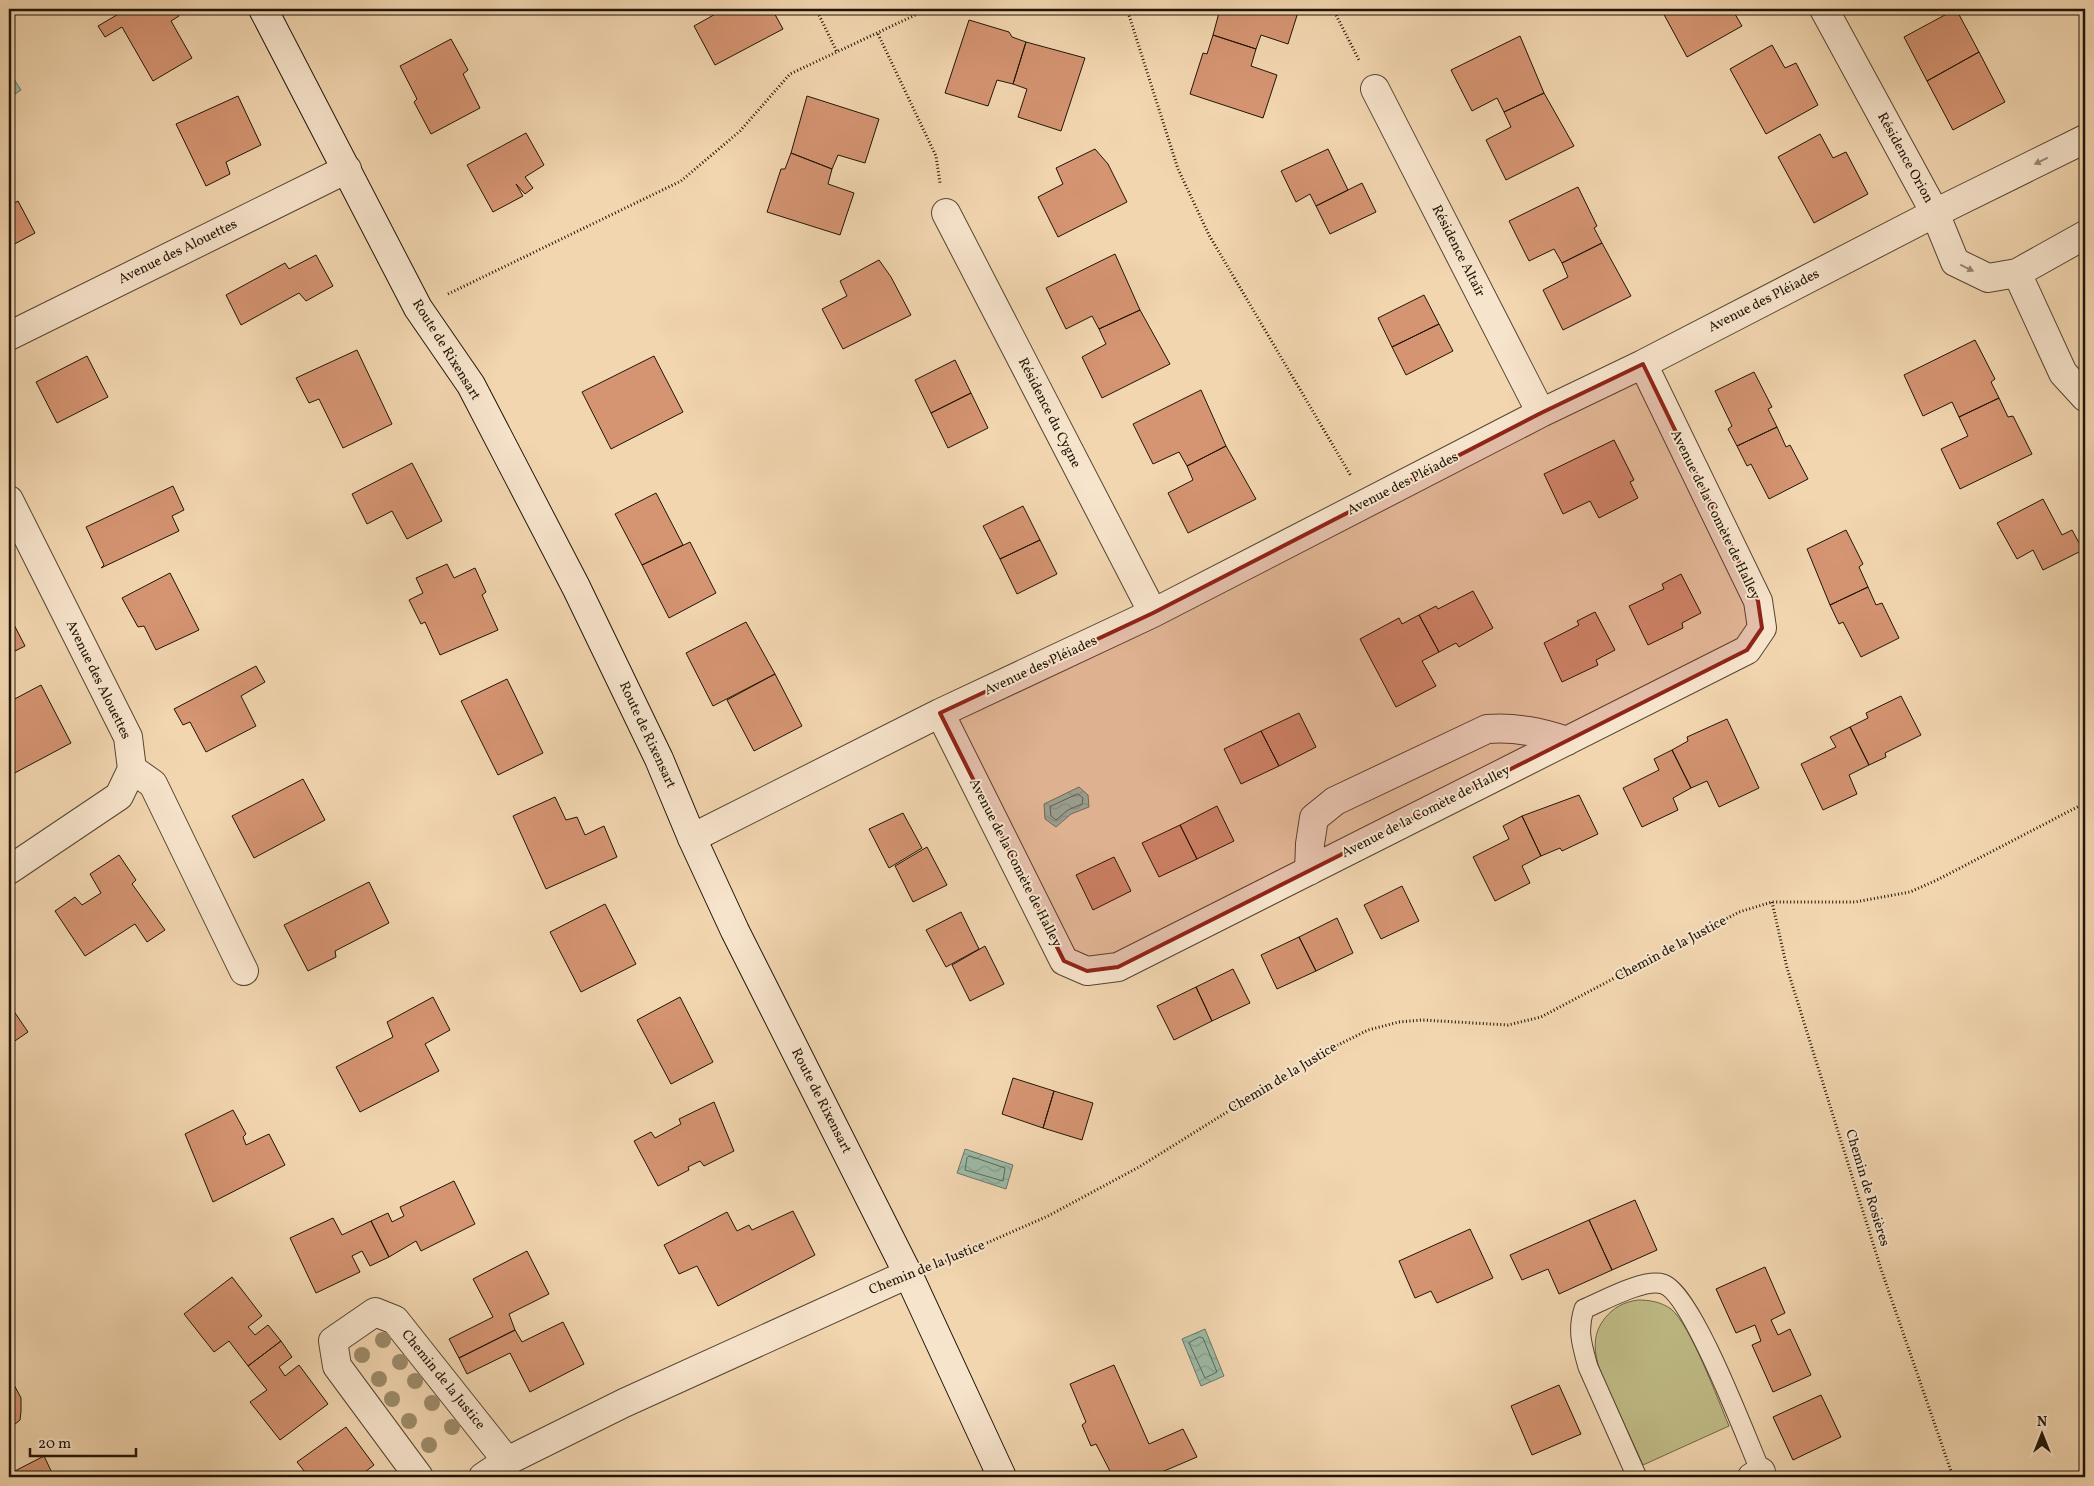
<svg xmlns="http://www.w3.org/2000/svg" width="2094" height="1486" viewBox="0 0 2094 1486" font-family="Vollkorn,serif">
<defs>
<pattern id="water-waves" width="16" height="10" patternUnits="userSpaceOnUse" patternTransform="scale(1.25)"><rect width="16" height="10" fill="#9cbaa7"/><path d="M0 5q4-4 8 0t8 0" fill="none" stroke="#869f8e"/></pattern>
</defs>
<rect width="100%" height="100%" fill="#f2d6b0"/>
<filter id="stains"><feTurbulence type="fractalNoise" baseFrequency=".004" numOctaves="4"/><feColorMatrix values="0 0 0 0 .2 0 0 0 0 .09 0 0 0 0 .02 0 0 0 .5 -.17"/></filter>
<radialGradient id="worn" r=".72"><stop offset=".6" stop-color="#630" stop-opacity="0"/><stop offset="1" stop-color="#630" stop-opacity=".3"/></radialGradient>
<path fill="#c0bc87" stroke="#706846" d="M1638,1300C1650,1300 1661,1302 1671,1309C1690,1324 1718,1400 1729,1426L1643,1465C1634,1446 1626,1427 1617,1408C1605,1381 1582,1346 1605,1318C1614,1307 1624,1302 1638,1300Z"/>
<path fill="url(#water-waves)" stroke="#6a7867" d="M10,73L21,90L9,98V74Z
M1079,787L1088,795L1089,807L1071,814L1056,827L1045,819L1044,804Z
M965,1149L1013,1165L1006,1189L957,1173Z
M1205,1329L1224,1376L1201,1386L1182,1339Z"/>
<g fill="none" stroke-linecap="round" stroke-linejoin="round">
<path stroke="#5e6856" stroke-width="1" d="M1078,794L1083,798L1082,804L1068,810L1056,820L1051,816L1050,807Z
M970,1156L1005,1168L1003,1181L965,1170L967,1158Z
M1200,1337L1203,1338L1217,1372L1205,1378L1189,1343Z"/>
</g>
<path fill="#d59472" stroke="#201506" d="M127,9H175L179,16L171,21L192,58L153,81L122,27L105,37L98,26Z
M717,9H772L783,29L715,65L694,26L719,12Z
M1220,9H1299L1288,44L1261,35L1256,49L1213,35Z
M1661,9H1732L1742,26L1687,57Z
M1956,9L1979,52L1927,81L1904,37Z
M969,20L1009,32L1012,37L1026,42L1013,84L997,80L988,106L945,93Z
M1213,35L1256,49L1251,66L1277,75L1263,118L1190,94L1203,53L1207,54Z
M1520,36L1544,93L1504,112L1497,98L1472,111L1451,70Z
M451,39L468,70L463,74L480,108L431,134L414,102L417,99L400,66Z
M1026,42L1085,58L1061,131L1018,117L1027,89L1013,84Z
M1772,45L1785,68L1796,63L1818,105L1766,134L1730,69Z
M1979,52L2005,102L1953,130L1927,81Z
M1544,93L1574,146L1506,180L1486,140L1511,127L1504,112Z
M238,96L261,145L226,162L230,174L206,186L176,124Z
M807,96L879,119L865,163L838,155L832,169L791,153Z
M526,133L544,165L525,177L533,188L525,194L516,184L523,196L493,212L467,165Z
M1820,134L1833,158L1846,152L1868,194L1814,223L1778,157Z
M1095,149L1108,164L1127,202L1058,237L1038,197L1063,184L1056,168Z
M1328,149L1348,190L1316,206L1310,194L1296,202L1281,171Z
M791,153L832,169L828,184L854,193L840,235L767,212L781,169H785Z
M1362,183L1376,212L1330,234L1316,206Z
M1578,187L1597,226L1594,228L1602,243L1562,263L1554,249L1529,261L1509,221Z
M18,201L35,233L9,247V206Z
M1602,243L1631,296L1563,330L1543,290L1568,277L1562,263Z
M1115,254L1140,310L1099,329L1092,316L1066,329L1046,288Z
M316,255L333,286L306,301L299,293L241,325L226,295L285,263L289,269Z
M879,260L891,277L911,315L843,349L822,309L847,296L840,281Z
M1424,295L1439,324L1392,347L1378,318Z
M1140,310L1170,364L1102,398L1082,357L1106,344L1099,329Z
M1439,324L1453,351L1406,375L1392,347Z
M1975,340L1995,379L1991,382L1999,398L1959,417L1952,402L1923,416L1904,375Z
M357,350L392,424L343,448L319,399L309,403L296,378Z
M87,356L108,397L57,423L36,382Z
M654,356L683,412L611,449L582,392Z
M955,360L971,393L931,413L915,380Z
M1754,372L1772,407L1768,409L1777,427L1737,446L1728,429L1732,426L1715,391Z
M1201,390L1226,446L1187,466L1179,452L1153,464L1133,424Z
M971,393L988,428L948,448L931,413Z
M1999,398L2008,417L2013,416L2032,454L1960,489L1941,449L1968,436L1959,417Z
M1777,427L1786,447L1790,445L1808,479L1769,499L1751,464L1747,466L1737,446Z
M1614,440L1634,480L1630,482L1638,498L1599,518L1590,501L1563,514L1544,474Z
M1226,446L1256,499L1188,533L1168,493L1193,480L1187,466Z
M412,463L442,521L407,539L392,511L367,524L352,494Z
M173,486L184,510L172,516L179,531L101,568L104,565L86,527Z
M656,493L683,545L642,565L615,514Z
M2043,499L2062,535L2072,530L2083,550L2043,570L2033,550L2017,559L1997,523Z
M1023,506L1040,540L1000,559L983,526Z
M1846,530L1863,564L1859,567L1868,587L1830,605L1807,549Z
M1040,540L1057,574L1017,594L1000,559Z
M690,542L716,593L669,618L642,565Z
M447,564L454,578L475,568L486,592L482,595L498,630L440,655L425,622L421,624L409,600L423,593L416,578Z
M170,573L199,630L156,650L144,626L138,627L122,598Z
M1681,574L1701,613L1682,623L1683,628L1648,645L1629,606L1664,589L1662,584Z
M1868,587L1876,605L1882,603L1899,638L1861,657L1843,622L1839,624L1830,605Z
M1473,591L1493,628L1459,647L1456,643L1439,652L1419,615L1436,606L1438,609Z
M1595,612L1615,650L1596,660L1598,665L1562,682L1544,643L1579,625L1577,621Z
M9,615L25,646L9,654Z
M1419,615L1439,652L1422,661L1436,686L1396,707L1360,639L1399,618L1402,624Z
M746,622L775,674L713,706L686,653Z
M256,666L265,682L241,696L256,726L206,752L190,722L183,725L174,709Z
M775,674L802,726L754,751L727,700Z
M507,679L543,753L498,775L461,701Z
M41,685L71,743L9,776V727L15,724L9,713V702Z
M1901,696L1921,735L1885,753L1886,757L1869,765L1850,727L1868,718L1866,713Z
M1299,713L1316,747L1279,766L1261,731Z
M1727,719L1759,788L1719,807L1707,781L1691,788L1672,750L1688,741L1687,737Z
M1850,727L1869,765L1849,775L1857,794L1823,810L1801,764L1836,747L1830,737Z
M1261,731L1279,766L1241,784L1224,749Z
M1672,750L1691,788L1673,798L1678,810L1642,827L1623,788L1659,770L1654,759Z
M303,779L325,820L254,858L232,816Z
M1579,795L1598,834L1562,851L1560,848L1541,856L1522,816Z
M555,797L566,820L577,817L585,835L604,826L617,857L546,889L513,816Z
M1217,806L1234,841L1197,859L1180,825Z
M903,813L922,848L889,868L869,829Z
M1522,816L1541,856L1522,866L1530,883L1495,901L1473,857L1509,839L1503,826Z
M1180,825L1197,859L1159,877L1142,843Z
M927,847L947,885L913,902L895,866Z
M119,855L136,880L132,884L165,930L147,942L135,924L85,956L55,911L75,897L82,905L101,893L90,874Z
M1114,857L1131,891L1093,910L1076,875Z
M369,882L389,923L335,951L336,957L308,971L284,925Z
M1402,886L1419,921L1381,939L1364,905Z
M605,904L636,964L581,992L550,932Z
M961,912L979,949L946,967L926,930Z
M1337,918L1353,953L1316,971L1299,937Z
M1299,937L1316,971L1277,989L1261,955Z
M985,946L1004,984L970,1001L952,965Z
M1233,969L1250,1003L1212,1021L1196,987Z
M1196,987L1212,1021L1174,1040L1157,1006Z
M433,997L450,1030L425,1044L439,1071L360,1112L336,1067L393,1037L387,1022Z
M680,997L713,1062L671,1084L637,1020Z
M9,1004L28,1032L9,1045Z
M1013,1078L1054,1091L1043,1128L1002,1114Z
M1054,1091L1093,1103L1082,1140L1043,1128Z
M714,1102L734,1151L704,1166L700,1161L688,1167L689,1170L658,1186L634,1141L651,1132L655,1138L681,1124L679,1119Z
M233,1110L246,1134L243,1137L246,1145L269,1134L285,1165L213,1202L185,1134Z
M454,1181L475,1224L421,1251L416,1241L389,1257L371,1221L388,1213L392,1222L404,1216L400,1207Z
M1635,1200L1657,1250L1612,1270L1589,1220Z
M793,1211L815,1255L718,1306L697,1266L679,1274L664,1245L727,1212L737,1231L749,1225L752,1230Z
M333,1218L342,1235L371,1221L389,1257L370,1266L362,1251L352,1256L360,1272L316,1293L290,1238Z
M1589,1220L1612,1270L1559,1294L1548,1269L1522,1280L1510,1255Z
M1470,1229L1493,1278L1437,1303L1431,1291L1415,1298L1399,1261Z
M527,1251L549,1294L509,1314L515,1330L459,1358L449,1339L493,1317L473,1279Z
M1765,1267L1785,1313L1771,1320L1778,1335L1790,1329L1811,1375L1773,1392L1752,1345L1761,1341L1755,1325L1736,1333L1716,1289Z
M232,1277L262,1316L248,1327L255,1335L268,1325L281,1341L248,1366L229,1341L214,1352L184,1314Z
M563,1322L584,1364L530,1392L510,1353L467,1374L459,1358L515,1330L522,1342Z
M281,1341L292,1357L279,1367L285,1376L299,1365L328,1404L280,1440L250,1402L267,1390L248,1366Z
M1114,1365L1149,1444L1183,1429L1197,1457L1150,1477H1113L1096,1444L1091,1446L1082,1425L1086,1422L1070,1384Z
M9,1375L21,1398V1411L20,1420L9,1429Z
M1559,1385L1581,1434L1532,1455L1511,1406Z
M1821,1395L1841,1437L1793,1460L1773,1417Z
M346,1427L374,1465L361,1475L362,1477H309L297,1462Z
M44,1456L54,1477H9V1474Z"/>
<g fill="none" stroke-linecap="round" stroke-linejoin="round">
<g stroke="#544530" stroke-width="21">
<path id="lane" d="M1637,1477L1588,1367C1582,1345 1577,1331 1584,1309C1603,1301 1644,1278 1663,1284C1692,1293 1747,1440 1761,1472"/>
</g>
<g stroke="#544530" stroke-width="30">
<path id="street" d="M1824,9L1935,213L1955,262L1988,278L2017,273L2085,235
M1375,89L1541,413
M946,213L1153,613
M2017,273L2063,373L2085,397
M9,336L347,169
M9,500L128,737L132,769L119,796L9,870
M940,713L1064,961L1087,971L1118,967L1747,650L1762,628L1758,601L1643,364
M132,769L153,784L244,971
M692,838L940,713L1153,613L1541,413L1643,364L1935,213L2085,139
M1309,871L1310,844L1314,818L1335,801L1487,729C1516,727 1540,732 1567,741
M419,1477L337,1366L333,1341L375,1312L395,1320L507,1461
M483,1477L507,1461L624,1403L908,1274
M1752,1477L1761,1472"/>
</g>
<g stroke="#201506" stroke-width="30">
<path id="secondary" d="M263,9L418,308L471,385L576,587L659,759L692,838L735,931L908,1274L1002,1477"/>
</g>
<path stroke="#201506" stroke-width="3" stroke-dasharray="1 2.5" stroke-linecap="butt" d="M816,9L837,52
M1127,9L1178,169L1209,235L1351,476
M1333,9L1360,62
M878,34L936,156L940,183
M448,294L681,181L740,131L790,74L928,9
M1772,902L1787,968L1881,1269L1953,1477
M939,1264L1048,1216L1139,1167L1320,1054L1368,1030L1399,1022L1422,1020L1508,1025L1541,1017L1739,912L1772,902H1855L1910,892L1937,880L2085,803"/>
<use href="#lane" stroke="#f7e4cc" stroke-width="19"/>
<use href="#street" stroke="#f7e4cc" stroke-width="28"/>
<use href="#secondary" stroke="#f7e4cc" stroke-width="28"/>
</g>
<g fill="#9d8c6b">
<circle cx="383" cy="1340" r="8"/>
<circle cx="362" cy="1355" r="8"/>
<circle cx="400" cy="1362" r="8"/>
<circle cx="379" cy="1379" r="8"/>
<circle cx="415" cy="1381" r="8"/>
<circle cx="392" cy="1399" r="8"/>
<circle cx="432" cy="1403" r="8"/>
<circle cx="409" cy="1421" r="8"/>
<circle cx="452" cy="1427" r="8"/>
<circle cx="429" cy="1445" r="8"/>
</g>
<defs><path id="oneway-solid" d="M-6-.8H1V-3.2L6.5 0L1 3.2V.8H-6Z" transform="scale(1.25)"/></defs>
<g fill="#968773">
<use href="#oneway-solid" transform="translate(2041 161) rotate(154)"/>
<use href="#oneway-solid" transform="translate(1967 268) rotate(26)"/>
</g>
<path fill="#8f2418" fill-opacity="0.2" stroke="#8f2418" stroke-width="4" stroke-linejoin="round" d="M1643,364L1758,601L1762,628L1747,650L1118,967L1087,971L1064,961L940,713L1153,613L1541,413Z"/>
<g text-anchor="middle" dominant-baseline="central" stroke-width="4" stroke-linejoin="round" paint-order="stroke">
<g font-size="14" fill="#201506" stroke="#f7e4cc">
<text transform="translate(1905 158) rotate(61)">Résidence Orion</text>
<text transform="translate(1458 251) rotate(63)">Résidence Altaïr</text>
<text transform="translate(178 252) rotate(-26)">Avenue des Alouettes</text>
<text transform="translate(1764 301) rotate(-27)">Avenue des Pléiades</text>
<text transform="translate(446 350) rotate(58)">Route de Rixensart</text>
<text transform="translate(1049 413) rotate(63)">Résidence du Cygne</text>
<text transform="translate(1403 484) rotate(-27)">Avenue des Pléiades</text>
<text transform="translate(1715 515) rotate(64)">Avenue de la Comète de Halley</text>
<text transform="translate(1041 666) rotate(-25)">Avenue des Pléiades</text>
<text transform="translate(98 680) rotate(64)">Avenue des Alouettes</text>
<text transform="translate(647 735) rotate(65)">Route de Rixensart</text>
<text transform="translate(1426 812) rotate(-27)">Avenue de la Comète de Halley</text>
<text transform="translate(1015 863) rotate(63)">Avenue de la Comète de Halley</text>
<text transform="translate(1671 949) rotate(-28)">Chemin de la Justice</text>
<text transform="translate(1283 1078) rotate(-31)">Chemin de la Justice</text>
<text transform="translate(821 1101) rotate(63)">Route de Rixensart</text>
<text transform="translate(1867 1188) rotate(73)">Chemin de Rosières</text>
<text transform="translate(927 1268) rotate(-22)">Chemin de la Justice</text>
<text transform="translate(443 1380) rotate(51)">Chemin de la Justice</text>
</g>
</g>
<rect width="2094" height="1486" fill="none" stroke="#f2d6b0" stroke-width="30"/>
<rect x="10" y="10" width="2074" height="1466" fill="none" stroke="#201506" stroke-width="2.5"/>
<rect x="15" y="15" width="2064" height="1456" fill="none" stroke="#201506"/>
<g transform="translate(2042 1434)" stroke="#f7e4cc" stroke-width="4" paint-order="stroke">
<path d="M0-4L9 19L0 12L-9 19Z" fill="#201506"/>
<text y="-8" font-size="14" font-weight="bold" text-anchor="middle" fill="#201506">N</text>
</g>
<path d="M30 1448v8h106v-8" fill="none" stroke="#201506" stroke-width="2.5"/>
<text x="38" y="1448" font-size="15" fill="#201506" stroke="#f7e4cc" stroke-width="4" paint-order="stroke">20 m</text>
<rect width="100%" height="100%" filter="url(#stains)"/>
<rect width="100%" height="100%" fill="url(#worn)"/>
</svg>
